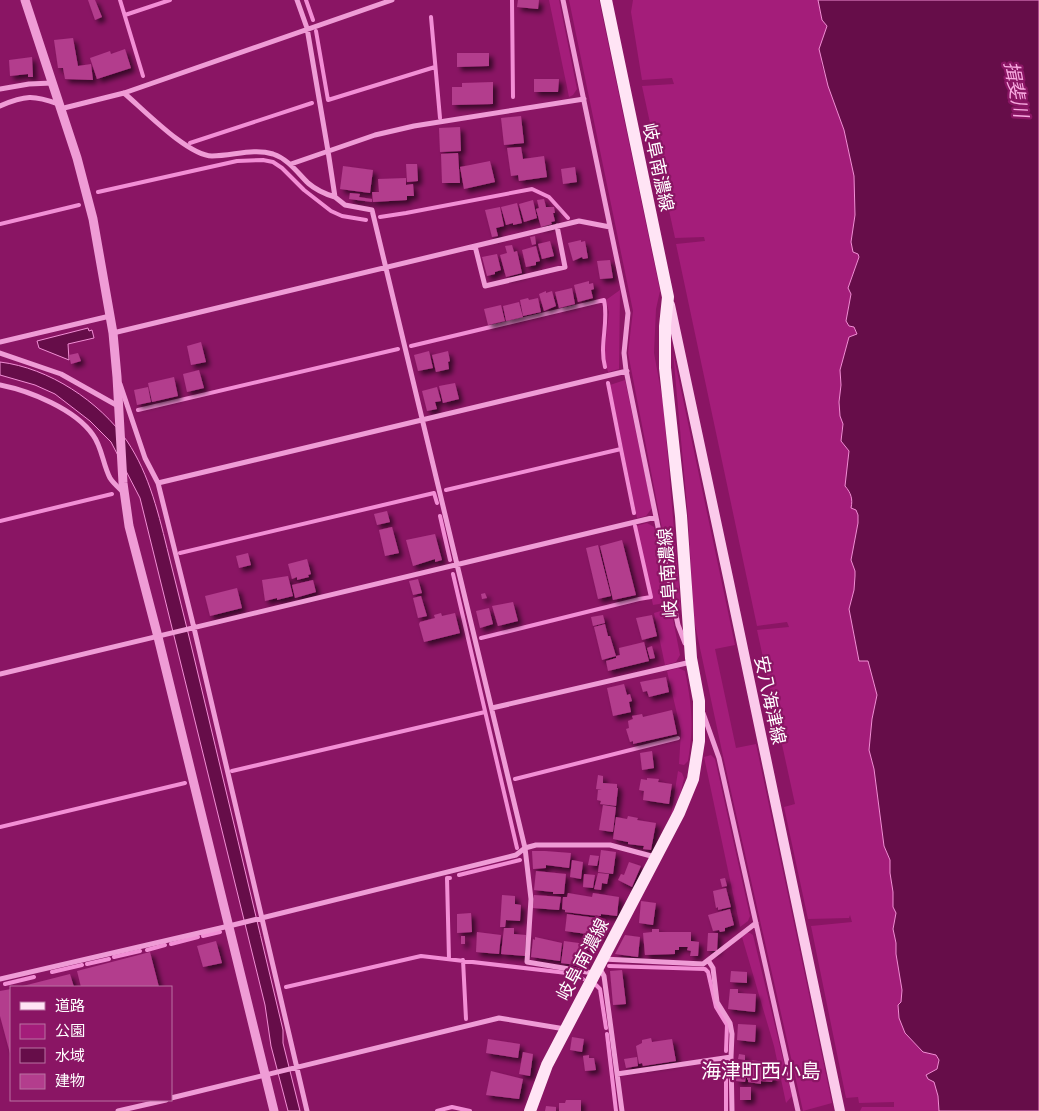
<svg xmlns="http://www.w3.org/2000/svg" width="1039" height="1111" viewBox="0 0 1039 1111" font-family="Barlow,'Noto Sans JP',sans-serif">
<defs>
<filter id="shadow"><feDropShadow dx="4" dy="4" stdDeviation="2.5" flood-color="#0009"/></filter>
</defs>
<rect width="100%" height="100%" fill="#8a1564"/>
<path fill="#a41d7a" d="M549,0H559L577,89L573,95L569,97Z
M569,0H599L660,291L656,309L654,353L663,402L681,610L678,611L628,353L633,311Z
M633,0H818L822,20L827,26L821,64L844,130L854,176L855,215L851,242L859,257L851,279V294L846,321L854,327L857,335L849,337L840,370L841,385L839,402L840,416L843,424L841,432L849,451L846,486L851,493L852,502L858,515V523L851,560L855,571L854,590L849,609L859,661H868L877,695L872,719L869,750L874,769L884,846L890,860V873L893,892V907L896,913L893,929L896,943V954L902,990L901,1002L898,1005L899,1018L905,1033L923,1052L936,1055C941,1066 935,1071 928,1079L934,1081L938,1096L939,1111H858H860L862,1107H894V1102L859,1103L858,1097L846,1098L811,926L852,922L850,915L849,918L808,919L784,807L795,804L757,630L789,627L787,622L757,626L676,244L705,241L704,237L675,238L642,86L674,84L672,78L642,80L631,12Z
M620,290L619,369L608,372L604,357L609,312L606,300Z
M673,352L735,645L715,649L736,748L756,744L832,1103L803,1111L723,756L694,620L688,517Z
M625,380L652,508L646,516L637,518L610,385Z
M647,523L654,527L669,596L665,603L653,605L636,526Z
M664,610L672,614L680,655L676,662L665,665L654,613Z
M678,668L685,671C692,706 694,726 688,761L684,765L679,764L681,731L667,671Z
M711,755L715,759L750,916L748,921L740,927L704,757Z
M678,771L682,773L684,778L679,800L671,816Z
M747,933H750L753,935L792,1096L786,1103L774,1046L742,937Z"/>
<path fill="#660d49" stroke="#f28ed5" d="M818,0H1039V1111H939L938,1096L934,1082L928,1079L926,1075L937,1069L939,1060L936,1055L923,1052L905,1033L899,1018L898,1005L901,1002L902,990L896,954V943L893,929L896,913L893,907V892L890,873V860L884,846L874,769L869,750L872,719L877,695L868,661H859L849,609L854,590L855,576V571L851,560L858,523V515L856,510L851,508C853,499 851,493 845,486L849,451L841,441L843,424L840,416L839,402L841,385L840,370L849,337L857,334L854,327L849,326L846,321L851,294L848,288L859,257L858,254L853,252L851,242L855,215L854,176L844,130L828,86L819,49L827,26L822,20Z
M88,328L89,331L92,330L94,338L68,344L69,360L39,348L37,341Z
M0,362C49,368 99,401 127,441C150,475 159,516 169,556C177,588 185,620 193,653C223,778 253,904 283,1030V1043L300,1111H288L271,1046L265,1005L140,498L111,442L90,421L55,394L35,385L0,375Z"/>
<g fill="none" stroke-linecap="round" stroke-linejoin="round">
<path stroke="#f28ed5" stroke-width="4" d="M120,0L143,76
M306,0L313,20
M512,0L513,97
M125,15L170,0
M431,17L440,118
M316,31L328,100L435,67
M190,143L312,103
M98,192L237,161L263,160L273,162L282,168L304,190L331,211L342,216L366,220
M380,217L406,213L532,189L549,197L568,218
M0,224L79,205
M411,346L604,300C609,322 599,345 605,367
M138,410L398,349
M621,449L634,513
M446,490L621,449L608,383
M440,516L450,560
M0,521L112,494
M180,553L434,493L437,503
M453,574L517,848
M481,638L639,599L651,597L635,526
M232,771L485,712
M515,779L678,738
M0,827L185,783
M459,875L520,860
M203,936L220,932
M171,944L198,937
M147,950L165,945
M114,957L140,951
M449,959L447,878H450
M463,960L466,1019
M87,964L109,959
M609,966L705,969L708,972L716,1007L727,1025L726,1051
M52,972L82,965
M5,984L34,977
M596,985L600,989L606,1028
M286,987L421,956L567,973L583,979
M607,1034L616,1111
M726,1068V1111
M437,1111L452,1107L470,1111"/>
</g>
<path fill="#b33d8d" filter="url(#shadow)" d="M88,0H95L102,17L95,20Z
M518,0H539L538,9L517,7Z
M73,38L78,66L91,64L93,80L65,79L63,68H58L54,40Z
M125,49L131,68L97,79L90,58L110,51L111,54Z
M457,53H489V66L457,67Z
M32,57L33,77H28V74L10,76L9,60Z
M534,79H559L558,92H534Z
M493,82V104L452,105V87H462V83Z
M521,116L524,143L504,145L501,118Z
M460,127L461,151L440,152L439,128Z
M521,147L523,159L544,156L547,177L519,181L518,175L511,176L507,148Z
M458,153L460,183H442L441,154Z
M490,161L495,182L464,189L460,167Z
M406,164H417L418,181L407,182Z
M343,166L373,170L370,193L340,189Z
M575,167L577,182L563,184L561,169Z
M406,178V185L413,184L414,196H407V200L373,202L372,192H379L378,179Z
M350,193L360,194L359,197L372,199V202L349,199Z
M544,199L546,207H554L555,213H553L555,221L551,222L552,224L541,227L536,209L539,208L537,200Z
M533,200L537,218L524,222L519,204Z
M517,203L522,223L513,225V223L506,225L501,207Z
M500,207L504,226L496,228L498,236L492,237L485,210Z
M535,236L536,244L532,245L530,237Z
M581,240V242L585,241L588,258L583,259L582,257L573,261L568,243Z
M550,241L554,256L542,259L538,244Z
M512,245L514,252L517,251L522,273L506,277L500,255L507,253L505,246Z
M536,246L540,261L536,262V265L526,267L522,250Z
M497,254L501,270L495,272V274L487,276L482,257Z
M610,260L613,278L600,279L597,261Z
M589,281V284L593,283L594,289L591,290L593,298L578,302L574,285Z
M572,288L575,304L559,308L555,292Z
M546,291V293L552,291L556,306L544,311L539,294Z
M528,298L529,300L538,298L541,312L523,316L520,300Z
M519,302L523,317L506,321L503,306Z
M501,305L505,321L488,325L484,309Z
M201,342L206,362L191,365L187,346Z
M429,351L433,368L418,371L414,355Z
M448,351L450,361L448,362L449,369L436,372L432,355Z
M78,353L81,361L71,364L69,355Z
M199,370L204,388L187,392L183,374Z
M174,377L178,396L152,402L148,383Z
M455,383L459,399L443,403L439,386Z
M148,387L151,402L137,405L134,390Z
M437,387L441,401L435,402L437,409L427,411L422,391Z
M387,511L390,522L377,525L374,514Z
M392,527L399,553L385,556L379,530Z
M435,534L442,560L435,562V559L413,566L406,540Z
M622,540L636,595L613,600L600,546Z
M598,545L611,596L598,599L586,548Z
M248,553L251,565L239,568L236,556Z
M307,559L311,574L308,575L309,577L297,580V577L292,579L288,564Z
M288,576L293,596L277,600V598L265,601L262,580Z
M418,579L422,593L413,595L409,581Z
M313,580L316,592L295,598L292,585Z
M237,588L242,608L210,616L205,596Z
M485,593L487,598L482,599L481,594Z
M421,596L427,616L418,618L413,598Z
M513,602L518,621L498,626L492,606Z
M489,608L493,624L480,628L476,611Z
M441,613L442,616L455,613L460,633L424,642L419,624L420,622L435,618L434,615Z
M603,615L605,623L593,626L591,617Z
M652,615L657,636L642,640L636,618Z
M605,624L608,636H610L616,656L602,660L594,627Z
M644,642L649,661L608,671L606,661L616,658V656L620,655L619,648Z
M652,646L655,658L650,659L647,648Z
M666,677L669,692L649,697L647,691L643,692L640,682Z
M624,684L627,695L630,694L632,701L629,702L631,712L613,716L607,688Z
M672,710L677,734L633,744V741L630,742L626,729L629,728L628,721L633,719L632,716L642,714L643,717Z
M652,751L654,768L642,770L640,753Z
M598,775L603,776V783L617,784V788H618L616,806L600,804L601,801L597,800L598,790H602L596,789Z
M647,778L659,779L658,782L672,784L669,804L643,800L644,791L639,790L641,779L647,780Z
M603,805L616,807L613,832L599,830Z
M628,816L638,818L637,820L656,823L651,850L643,849L644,846L628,844V842L613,839L616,817L627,819Z
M601,850L616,852L613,874L598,872Z
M532,851H545L571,853L569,868L546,865V868L533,869Z
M590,855L599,856L597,866L588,865Z
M572,860L583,862L581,879L570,877Z
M629,862L641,866L632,887L618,880L621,874L624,875Z
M536,871L566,874L564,894H553V892L534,890Z
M598,873L609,874L607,884L602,883L601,890L594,889Z
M584,874L595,875L593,888L583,887Z
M725,878L727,886L722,887L720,879Z
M726,888L731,907L718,910V907L716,908L713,891Z
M568,893L592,897L593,893L619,897L617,916L601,914V916L589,915L565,912V910L562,909L563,897H567Z
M502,895L515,896V904L521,905L520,921L506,920L505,927H500Z
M534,895L561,897L559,910L533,908Z
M641,901L656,903L653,925L639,923Z
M730,909L734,925L725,928V931L720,932L719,930L713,931L708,915Z
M471,913L472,932L457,933V914Z
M567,914L604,919L601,936L565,931Z
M504,928H514V934L526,935L525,956L501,954Z
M652,929H659V932H691V941L699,942L698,956H690L691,951L687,950L688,947H679V950H675V954L645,955L643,933L652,932Z
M477,932L501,935L499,954L476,952Z
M708,933H718L717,951H707Z
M625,935L640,937L638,957L615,954Z
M461,936H465V944H461Z
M535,937L562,943L560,961L531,957L533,939L535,940Z
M216,941L222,963L203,967L197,946Z
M564,941L586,944L583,966L561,963Z
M150,952L159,987H81L77,971Z
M622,970L626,1004L613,1005L610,971Z
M731,971L747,972V983L730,982Z
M70,974L74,987H19Z
M11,989V1057L0,1016V991Z
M730,989H738V993L756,994L755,1012L728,1009Z
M738,1024L756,1025L755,1042L737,1040Z
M572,1037L584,1039L582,1052L570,1050Z
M651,1038L652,1042L672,1039L676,1061L643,1066L642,1063L639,1064L636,1046L642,1043V1040Z
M488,1039L520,1044L518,1058L486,1053Z
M523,1052L533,1054L530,1076L519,1074Z
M739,1054L745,1055V1060L738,1059Z
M589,1055V1058H594L596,1070L585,1071L583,1056Z
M637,1057L638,1066L626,1068L624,1059Z
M749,1060L775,1063L772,1082L761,1081V1084L748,1082V1080L747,1079Z
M737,1070L747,1071L745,1082L736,1081Z
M491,1071L523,1079L519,1099L486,1095Z
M740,1087H751V1100H740Z
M566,1100H581V1111H559V1103H565Z
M546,1106L556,1107V1111H545Z"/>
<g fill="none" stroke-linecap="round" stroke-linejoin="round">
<path stroke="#ef9cd6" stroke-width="5" d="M297,0L307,28L328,151L335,197L345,205L372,210L525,848L531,899L527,962L593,973
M563,0L628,313L624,353L626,370L678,625L685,643
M0,89L29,84L52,83
M124,93C143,109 188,156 212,156C233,156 253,148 273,154C288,159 297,172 308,183C316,190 325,194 335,197
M0,106C25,95 34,95 58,104
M60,109L124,93L392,0
M291,164L375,135L414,126L584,99
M475,246L485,286L565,267L557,226
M113,333L579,221L610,227
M0,342L110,316
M0,353L61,374L118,406
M120,384L145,458L158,483L194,628L307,1111
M0,385C30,391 75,409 93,435C102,447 103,465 110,478C113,483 119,488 123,492
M158,483L627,371
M0,674L656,517
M492,708L691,662
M703,713L719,758L798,1111
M603,959L703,964L756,923
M708,960L713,968L717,1002L730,1023L732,1034L731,1057
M600,969L604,976L622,1111
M0,979L229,926L516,855L525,848L536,845H610L655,857
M617,1074L731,1057L732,1111
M171,1098L499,1018L565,1029
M118,1111L166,1100"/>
<path stroke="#ef9cd6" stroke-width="9" d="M25,0L77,158L93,219L113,333L117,377L123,483L129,526L158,637L274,1111"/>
<path stroke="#fbcaeb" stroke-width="10" d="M670,305L729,582L840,1111"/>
<path stroke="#ffe4f5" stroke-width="12" d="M530,1111L547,1065L679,813L693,779L699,741V701L691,658L681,516L665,368V326L668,297L606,0"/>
</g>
<g text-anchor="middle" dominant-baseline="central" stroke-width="4.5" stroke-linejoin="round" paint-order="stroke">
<g font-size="18" fill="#fff" stroke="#8a1564">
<text transform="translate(659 167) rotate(78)">岐阜南濃線</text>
<text transform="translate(667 573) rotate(-94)">岐阜南濃線</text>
<text transform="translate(771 700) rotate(78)">安八海津線</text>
<text transform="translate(582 959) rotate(-62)">岐阜南濃線</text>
</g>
<g font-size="19" font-style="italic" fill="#f7a8df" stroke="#8a1564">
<text transform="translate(1017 89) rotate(79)">揖斐川</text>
</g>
<g font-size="20" fill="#fff" stroke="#8a1564">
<text x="761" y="1070">海津町西小島</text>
</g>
</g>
<rect x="10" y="986" width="162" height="115" fill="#8a1564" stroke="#b973a2"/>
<rect x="20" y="1002" width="25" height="8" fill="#ffe4f5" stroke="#b973a2"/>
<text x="55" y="1011" font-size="15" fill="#ffffff">道路</text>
<rect x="20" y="1024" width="25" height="15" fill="#a41d7a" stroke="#b973a2"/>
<text x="55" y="1036" font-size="15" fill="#ffffff">公園</text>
<rect x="20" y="1048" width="25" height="15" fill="#660d49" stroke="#b973a2"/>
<text x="55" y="1061" font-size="15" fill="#ffffff">水域</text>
<rect x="20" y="1074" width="25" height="15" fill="#b33d8d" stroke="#b973a2"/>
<text x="55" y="1086" font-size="15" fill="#ffffff">建物</text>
</svg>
